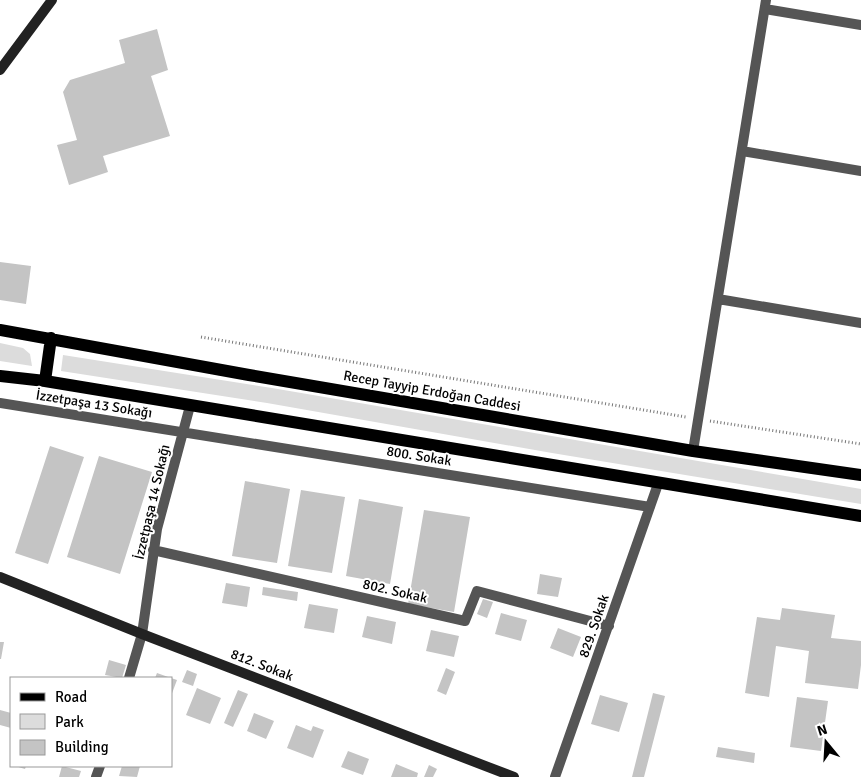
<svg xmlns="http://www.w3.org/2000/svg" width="861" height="777" viewBox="0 0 861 777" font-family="Signika,sans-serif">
<rect width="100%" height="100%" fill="#fff"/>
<path fill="#dcdcdc" d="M0,343L23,348L30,354L32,366L0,361Z
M63,355L272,388L861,489V504L552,453L267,403L61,371Z"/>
<path fill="#c4c4c4" d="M157,29L168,70L151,76L170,136L103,156L108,172L69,185L57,145L77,140L63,92L70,80L125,63L119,40Z
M0,262L31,266L26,304L0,300Z
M50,446L84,457L48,564L15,553Z
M99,456L152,472L120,574L67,557Z
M245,481L290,489L277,563L232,556Z
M301,490L345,497L332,573L288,566Z
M359,499L403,507L390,584L346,576Z
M424,510L470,517L454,612L408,604Z
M540,574L562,578L558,597L537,594Z
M226,583L250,587L247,607L222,603Z
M263,587L298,592L297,601L262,595Z
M483,599L493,602L487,618L477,614Z
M309,604L338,609L334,633L304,628Z
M782,608L835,615L831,638L861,641V665L858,689L805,683L809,651L776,646L769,697L745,693L757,617L780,620Z
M501,613L527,620L521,641L495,634Z
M367,616L396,622L392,644L362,637Z
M558,628L581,637L573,657L550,648Z
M431,630L459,636L454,657L426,651Z
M0,642H4L1,659H0Z
M109,660L126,665L122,678L105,675Z
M446,668L455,672L446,695L437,691Z
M187,670L197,674L193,686L182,682Z
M157,673L171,678H155Z
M171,678L177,680L171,696Z
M197,688L221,698L210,724L186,715Z
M238,690L248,694L233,727L224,723Z
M653,693L665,696L644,777H632Z
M600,695L628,703L619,732L591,724Z
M797,697L828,701L821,751L790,747Z
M0,710L11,713V728L0,725Z
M254,713L274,721L266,739L247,731Z
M296,725L311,731L313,726L324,730L313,758L287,748Z
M718,747L755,753L754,763L716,757Z
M348,751L369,759L363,775L341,767Z
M396,764L418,773L417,777H391Z
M429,765L437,769L433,777H424Z
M15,766H26L25,769Z
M62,766L81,771L79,777H59Z
M122,766H140L137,777L119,776Z"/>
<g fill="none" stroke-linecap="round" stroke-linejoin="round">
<path stroke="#777" stroke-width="3" stroke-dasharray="1 2.5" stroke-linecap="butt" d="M201,337L686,417
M710,421L861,444"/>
<path stroke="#555" stroke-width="10" d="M765,9L861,25
M742,151L861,171
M718,299L861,323
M0,403L650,507
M693,451L766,0
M153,550L465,621L477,591L609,626
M129,678L142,634L157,529L190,406
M96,777L100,766
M555,777L658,484"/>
<path stroke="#222" stroke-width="10" d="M0,70L52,0
M0,577L142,634L514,777"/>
<path stroke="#000" stroke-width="12" d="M0,330L249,375L693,451L861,475
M0,376L45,381L861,516
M45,381L51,338"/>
</g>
<g text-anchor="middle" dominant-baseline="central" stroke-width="4" stroke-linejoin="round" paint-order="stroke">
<g font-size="14" fill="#000" stroke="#fff">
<text transform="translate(432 391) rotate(10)">Recep Tayyip Erdoğan Caddesi</text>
<text transform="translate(94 404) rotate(9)">İzzetpaşa 13 Sokağı</text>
<text transform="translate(419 456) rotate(9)">800. Sokak</text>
<text transform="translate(152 502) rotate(-77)">İzzetpaşa 14 Sokağı</text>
<text transform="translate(395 591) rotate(13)">802. Sokak</text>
<text transform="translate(594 626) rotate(-71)">829. Sokak</text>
<text transform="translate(262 665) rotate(21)">812. Sokak</text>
</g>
</g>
<rect x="10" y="677" width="162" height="90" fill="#ffffff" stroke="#999999"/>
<rect x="20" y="693" width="25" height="8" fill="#000000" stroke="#999999"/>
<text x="55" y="702" font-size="15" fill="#000000">Road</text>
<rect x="20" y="714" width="25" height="15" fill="#dcdcdc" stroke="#999999"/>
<text x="55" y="727" font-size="15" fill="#000000">Park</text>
<rect x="20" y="740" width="25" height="15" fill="#c4c4c4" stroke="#999999"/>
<text x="55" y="752" font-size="15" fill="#000000">Building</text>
<g transform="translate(826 742) rotate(342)" stroke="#ffffff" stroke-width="4" paint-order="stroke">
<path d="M0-4L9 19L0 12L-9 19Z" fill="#000000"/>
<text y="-8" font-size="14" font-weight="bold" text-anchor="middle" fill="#000000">N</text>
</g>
</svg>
